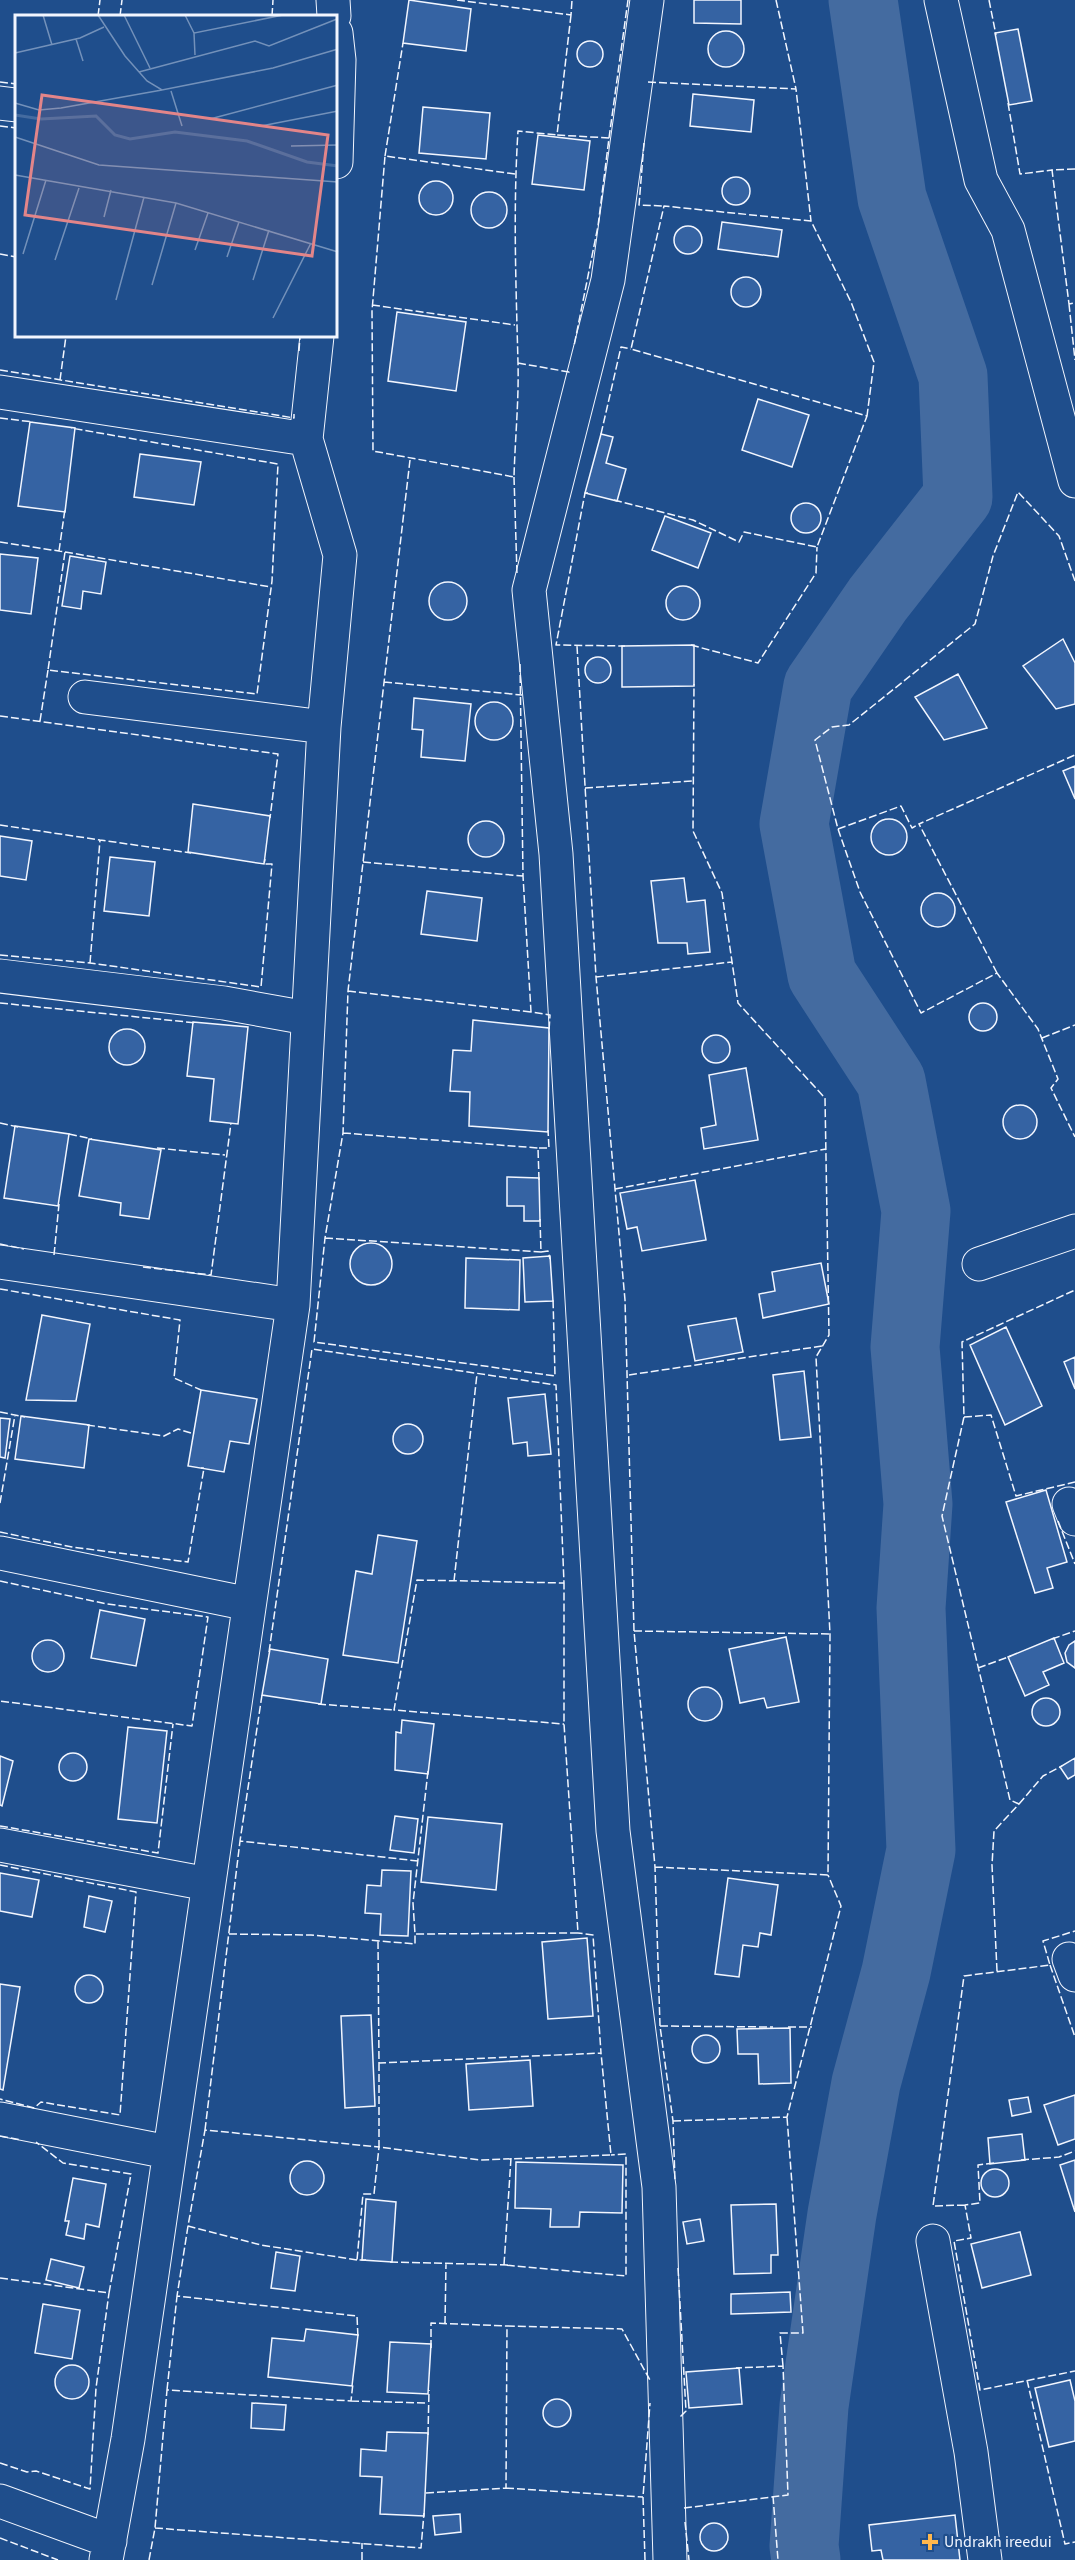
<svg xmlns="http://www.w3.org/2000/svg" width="1075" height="2560" viewBox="0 0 1075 2560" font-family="'Source Sans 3',sans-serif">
<rect width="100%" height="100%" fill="#1f4e8c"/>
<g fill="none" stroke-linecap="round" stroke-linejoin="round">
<path stroke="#446ba0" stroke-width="69" d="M806,2560L804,2546L814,2406L842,2214L866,2083L896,1972L921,1850L911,1608L918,1504L905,1347L916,1211L891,1081L822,975L794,824L818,686L878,599L958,497L953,376L892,198L863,0"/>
</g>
<path fill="#3563a3" stroke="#f2f6ff" stroke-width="1.5" d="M409,0L471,9L466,51L403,43Z
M694,0H741V24L694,23Z
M1018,29L1032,101L1009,105L995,33Z
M708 49a18 18 0 1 1 36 0a18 18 0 1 1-36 0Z
M577 54a13 13 0 1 1 26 0a13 13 0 1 1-26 0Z
M693,94L754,100L751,132L690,126Z
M423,107L490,113L486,159L419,153Z
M538,135L590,141L584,190L532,184Z
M722 191a14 14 0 1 1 28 0a14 14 0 1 1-28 0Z
M419 198a17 17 0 1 1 34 0a17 17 0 1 1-34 0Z
M471 210a18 18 0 1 1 36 0a18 18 0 1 1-36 0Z
M722,222L782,230L778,257L718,249Z
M674 240a14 14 0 1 1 28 0a14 14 0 1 1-28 0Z
M731 292a15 15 0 1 1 30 0a15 15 0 1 1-30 0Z
M397,312L466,322L456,391L388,381Z
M758,399L809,415L792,467L742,450Z
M30,422L75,428L65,512L18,506Z
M601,434L613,437L606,463L626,469L617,501L585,493Z
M140,454L201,462L194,505L134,497Z
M791 518a15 15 0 1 1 30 0a15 15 0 1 1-30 0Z
M665,516L711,533L698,568L652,550Z
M0,554L38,558L31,614L0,610Z
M70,556L106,562L101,594L83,591L81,609L62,606Z
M429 601a19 19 0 1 1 38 0a19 19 0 1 1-38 0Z
M666 603a17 17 0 1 1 34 0a17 17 0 1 1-34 0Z
M1063,639L1075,663V704L1056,709L1023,666Z
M694,645V686L622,687V646Z
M585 670a13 13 0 1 1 26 0a13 13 0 1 1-26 0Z
M958,674L987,728L944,740L915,697Z
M414,698L471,704L465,761L421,757L423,730L412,729Z
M475 721a19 19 0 1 1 38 0a19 19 0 1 1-38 0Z
M1075,766V799L1063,771Z
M193,804L270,816L264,864L188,852Z
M871 837a18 18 0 1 1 36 0a18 18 0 1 1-36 0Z
M468 839a18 18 0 1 1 36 0a18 18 0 1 1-36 0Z
M0,836L32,841L26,880L0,876Z
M110,857L155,862L149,916L104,911Z
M684,878L687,902L705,900L710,952L688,954L687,943H658L651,881Z
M427,891L482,898L477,941L421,934Z
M921 910a17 17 0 1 1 34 0a17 17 0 1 1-34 0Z
M969 1017a14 14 0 1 1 28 0a14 14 0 1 1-28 0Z
M473,1020L549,1028L548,1132L469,1126L470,1092L450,1091L453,1050L471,1051Z
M193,1022L248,1027L238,1124L210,1121L214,1079L187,1076Z
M109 1047a18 18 0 1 1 36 0a18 18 0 1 1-36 0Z
M702 1049a14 14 0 1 1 28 0a14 14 0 1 1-28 0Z
M746,1068L758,1140L704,1149L701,1128L716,1125L709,1075Z
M1003 1122a17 17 0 1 1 34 0a17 17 0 1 1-34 0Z
M15,1126L69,1134L58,1206L4,1198Z
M89,1139L161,1150L149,1219L120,1215L121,1203L79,1196Z
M507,1177L539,1178L540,1221H524V1206H507Z
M695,1180L706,1240L642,1251L637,1227L627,1229L620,1193Z
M350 1264a21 21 0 1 1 42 0a21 21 0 1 1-42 0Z
M550,1256L553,1301L525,1302L523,1258Z
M466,1258L520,1260L519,1310L465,1308Z
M821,1263L829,1304L763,1318L759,1294L775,1291L772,1272Z
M42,1315L90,1324L76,1401L26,1400Z
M736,1318L743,1352L695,1361L688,1326Z
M1006,1327L1042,1406L1005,1425L970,1345Z
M1075,1357V1389L1064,1362Z
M804,1371L811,1437L780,1440L773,1375Z
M201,1390L257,1399L249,1444L230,1441L224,1472L188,1466Z
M545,1394L551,1454L528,1456L527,1442L513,1444L508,1398Z
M21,1416L89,1425L84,1468L15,1459Z
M0,1418L10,1419L5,1458L0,1457Z
M393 1439a15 15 0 1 1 30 0a15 15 0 1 1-30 0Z
M1046,1490L1067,1562L1047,1568L1053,1588L1035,1593L1006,1502Z
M378,1535L417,1541L398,1663L343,1655L356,1571L372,1574Z
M100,1610L145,1619L136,1666L91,1658Z
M786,1637L799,1702L767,1708L764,1698L740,1703L729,1649Z
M1054,1638L1064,1663L1043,1672L1049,1685L1025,1696L1008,1657Z
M32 1656a16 16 0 1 1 32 0a16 16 0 1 1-32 0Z
M1075,1641V1668L1067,1662L1065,1653L1069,1645Z
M270,1649L328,1659L321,1704L262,1695Z
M688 1704a17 17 0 1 1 34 0a17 17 0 1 1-34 0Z
M1032 1712a14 14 0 1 1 28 0a14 14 0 1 1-28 0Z
M402,1720L434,1724L428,1774L395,1770L396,1732L401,1733Z
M128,1727L167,1731L157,1823L118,1819Z
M59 1767a14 14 0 1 1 28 0a14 14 0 1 1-28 0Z
M0,1756L13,1761L2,1806L0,1805Z
M1075,1758V1775L1068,1779L1060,1767Z
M395,1816L418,1819L414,1853L390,1850Z
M428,1817L502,1824L496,1890L421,1882Z
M382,1870L411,1871L408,1936L380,1935L381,1914L365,1913L367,1885L381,1886Z
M0,1873L39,1880L32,1917L0,1911Z
M728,1878L778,1885L771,1935L760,1933L758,1947L743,1945L739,1977L715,1974Z
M89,1896L112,1901L105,1932L84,1927Z
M587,1938L593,2016L548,2019L542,1942Z
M75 1989a14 14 0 1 1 28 0a14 14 0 1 1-28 0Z
M0,1984L20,1987L3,2090L0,2089Z
M371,2015L375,2106L345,2108L341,2016Z
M790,2028L791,2083L759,2084L758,2054H738L737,2029Z
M692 2049a14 14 0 1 1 28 0a14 14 0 1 1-28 0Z
M530,2060L533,2106L469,2110L466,2064Z
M1075,2095V2139L1058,2145L1044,2105Z
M1028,2097L1031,2112L1012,2116L1009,2100Z
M1022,2134L1025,2160L990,2164L988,2138Z
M1075,2160V2212L1060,2165Z
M290 2178a17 17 0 1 1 34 0a17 17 0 1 1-34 0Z
M516,2162L623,2165L622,2213L580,2212L579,2227H550L551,2209L515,2208Z
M981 2183a14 14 0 1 1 28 0a14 14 0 1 1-28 0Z
M73,2178L106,2184L99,2227L86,2224L84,2239L66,2235L69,2221H65Z
M366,2199L396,2202L392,2262L362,2260Z
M776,2204L778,2255H771V2273L734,2274L731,2205Z
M700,2219L704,2241L687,2244L683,2222Z
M1020,2232L1031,2275L982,2288L971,2244Z
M276,2252L300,2256L295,2291L271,2288Z
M51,2259L84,2267L79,2288L46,2280Z
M790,2292L791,2312L731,2314V2294Z
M43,2304L80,2310L72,2359L35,2353Z
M306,2329L358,2335L352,2386L268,2377L272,2338L304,2341Z
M390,2342L431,2344L428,2394L387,2392Z
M55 2382a17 17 0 1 1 34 0a17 17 0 1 1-34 0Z
M739,2368L742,2404L689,2408L686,2372Z
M1070,2380L1075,2401V2441L1049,2447L1035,2388Z
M543 2413a14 14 0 1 1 28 0a14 14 0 1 1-28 0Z
M252,2403L286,2405L284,2430L251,2428Z
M387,2432L428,2433L424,2516L380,2514L382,2477L360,2476L361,2449L386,2451Z
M460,2514L461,2532L435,2535L433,2516Z
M955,2515L960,2560H883L881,2550L872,2551L869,2525Z
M700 2537a14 14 0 1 1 28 0a14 14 0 1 1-28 0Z"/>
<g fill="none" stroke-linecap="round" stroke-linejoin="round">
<g stroke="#f2f6ff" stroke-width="35">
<path id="street" d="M333,0L334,16
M647,0L608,280L529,590L556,854L613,1831L659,2187L670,2560
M941,0L981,180L1008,230L1075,481
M336,33L339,60L336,162
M0,103L16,105
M0,392L306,439
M85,697L324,727
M0,976L224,1003L307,1018
M0,1262L293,1305
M979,1264L1075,1231
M1069,1504L1075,1519
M0,1553L249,1604
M0,1845L208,1884
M1069,1959L1075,1975
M0,2119L168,2152
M933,2241L971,2452L985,2560
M0,2501L110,2541
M106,2560L128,2439L293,1305L324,727L340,555L306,439L317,336"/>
</g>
<use href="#street" stroke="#1f4e8c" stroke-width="33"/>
<path stroke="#f2f6ff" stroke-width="1.5" stroke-dasharray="8 3" stroke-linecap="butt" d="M457,0L571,15L572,0
M776,0L796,89
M989,0L996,35
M571,15L557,135L609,138L598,226L574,346
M98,16L100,0
M120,16L122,0
M272,16L273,0
M0,82L16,84
M648,82L796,89L811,221
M1008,103L1020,174L1052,170
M0,126L16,128
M609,138L628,0
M644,143L639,205L664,206
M385,156L403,43
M1075,169L1052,170L1069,304L1075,303
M515,174L385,156L372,311L373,451L514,477C515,439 519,401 518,363C516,286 513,208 518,131L557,135
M0,254L16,257
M1069,304L1075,360
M372,305L515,325
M299,351L300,336
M518,363L569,372V369
M0,370L294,418V414
M60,380L66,336
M0,418L33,422
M601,434L621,347L631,349
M410,460L348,991L343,1133L325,1238L314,1342L555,1376L553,1298
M514,477L517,574
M588,493H585L556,645L625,646
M614,500L693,520L739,542L744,532L817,547L867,416L631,349L664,206L811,221L851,302L874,362L867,416
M0,542L65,552L48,670L257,694L272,581L278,464L71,428
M59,551L65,509
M65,552L271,587
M1075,581L1059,536L1018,492L993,556L975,624L849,725L832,727L815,740L838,829L860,892L921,1013L997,973L1038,1029L1058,1079L1051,1088L1075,1137
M691,645L758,663L816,573L817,547
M577,646L596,977L625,1300L634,1631L655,1867L660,2026L673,2121L675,2181
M520,664L523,876L531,1012L550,1015L549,1031
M384,682L522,695
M0,716L278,754L270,818
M40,721L48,670
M585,788L693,781
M0,825L100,840
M838,829L901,806L912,828L919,824
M363,862L523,876
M0,955L90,963L261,987L272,864H264L265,859
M90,963L100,840L191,853
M997,973L919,824L1075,755
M596,977L732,962
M348,991L531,1012
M0,1003L197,1023
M1042,1038L1075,1025
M0,1123L18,1127
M343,1133L538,1148
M69,1134L92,1139
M157,1148L225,1155
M539,1180L538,1148H549L548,1130
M615,1189L826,1149
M540,1219L541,1252L548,1251L550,1259
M325,1238L541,1252
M0,1244L24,1249
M54,1255L59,1204
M143,1267L211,1275L231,1123
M0,1289L180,1320L174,1378L201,1390
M629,1375L822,1346
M0,1412L25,1417
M964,1417L991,1415L1016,1496L1075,1482
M87,1425L164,1436L178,1429L194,1434
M0,1503L15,1415
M1058,1521L1075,1564
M0,1532L72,1547L188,1562L204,1468H201
M0,1581L107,1604L208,1617L192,1726L0,1701
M454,1581L477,1374
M634,1631L830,1634
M1052,1639L1075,1631
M269,1652L312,1349L556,1385L564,1583L417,1580L394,1710L564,1724
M978,1668L1011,1656
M262,1695L240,1841L418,1861
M318,1704L394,1710
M428,1771L413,1903L415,1934L578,1933L564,1724V1583
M1019,1804L1043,1776L1062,1766
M0,1826L158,1853L173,1724
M0,1865L136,1892L120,2115L41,2102L34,2108L0,2099
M655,1867L828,1875L830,1634L816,1357L829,1335L825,1098L738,1003L722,893L693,831L694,684
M229,1934L311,1935L415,1944V1934
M378,1941L379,2063L601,2053L593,1935L578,1933
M1050,1965L1075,2037
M997,1971L992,1865L994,1831L1019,1804L1010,1800L942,1516L964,1417L962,1342L1075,1290
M660,2026L773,2027
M788,2027H812
M379,2063V2147L480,2160L611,2155L601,2053
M673,2121L787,2117L841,1906L828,1875
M205,2130L240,1841
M0,2136L21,2140
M511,2158L504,2265L626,2276V2154L611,2155
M1021,2160L1059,2157L1075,2151
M994,2163L978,2165L980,2203L965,2205L971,2238L954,2241L980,2390L1075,2371
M965,2205L933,2206L964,1976L1050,1965L1043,1941L1075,1931
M188,2226L177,2296L357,2316L358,2338
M357,2260L261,2245L188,2226L205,2130L379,2147L374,2194H363L357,2260H366
M390,2262L510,2265
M678,2268L686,2411L679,2418
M0,2278L109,2293L131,2174L63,2163L36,2142
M445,2324L446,2263
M431,2348V2323L507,2326
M783,2366L780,2333H803L787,2117
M1027,2380L1065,2544L1075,2542
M167,2390L177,2296
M351,2401L428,2403
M428,2435L429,2390
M0,2463L27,2472L36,2471L90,2489L96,2388L109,2293
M506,2488L643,2497
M426,2493L506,2488L507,2326L622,2329L651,2382
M773,2496L778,2560
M684,2508L788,2495L783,2366L736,2368
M685,2522L689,2560
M155,2528L421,2548L424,2513
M0,2538L58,2560
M149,2560L155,2528L167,2390L351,2401L353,2383
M362,2560V2543
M645,2560L643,2497L650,2403"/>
</g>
<path fill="#ffb74d" stroke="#1f4e8c" stroke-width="2" d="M927 2533h6v6h6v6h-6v6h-6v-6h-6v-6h6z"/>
<g text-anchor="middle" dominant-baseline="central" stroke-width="4.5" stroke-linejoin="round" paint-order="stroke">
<g font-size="16" fill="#f2f6ff" stroke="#1f4e8c" text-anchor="start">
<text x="944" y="2542">Undrakh ireedui</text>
</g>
</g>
<g transform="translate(15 15)">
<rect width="322" height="322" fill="#1f4e8c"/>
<path fill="none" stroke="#446ba0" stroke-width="3" d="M0,100L26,104L81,101L100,120L115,124L160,117L232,126L292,147L323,151"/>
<path fill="none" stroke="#7391ba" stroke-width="1.5" d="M28,0L37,30M83,0L110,41L132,66L147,75L258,53L323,34M109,0L135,53M170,0L179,18M61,24L68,46M0,38L65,23L89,12M180,40L179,18L268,0M124,57L240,26L254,31L322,4M156,76L167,111M0,88L24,95L46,93L147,75M195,104L323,70M246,111L323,96M0,122L84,150L323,167M276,131L323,130M0,160L161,188L323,237M89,202L96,175M180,235L193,198M8,239L31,165M212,242L224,207M40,245L64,173M238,265L254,215M137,270L161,188M101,285L129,182M258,303L296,228"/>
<path fill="#e38589" fill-opacity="0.15" stroke="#e38589" stroke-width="3" d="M27,80L313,120L297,241L10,200Z"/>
<rect width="322" height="322" fill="none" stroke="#f2f6ff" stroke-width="3"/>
</g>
</svg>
